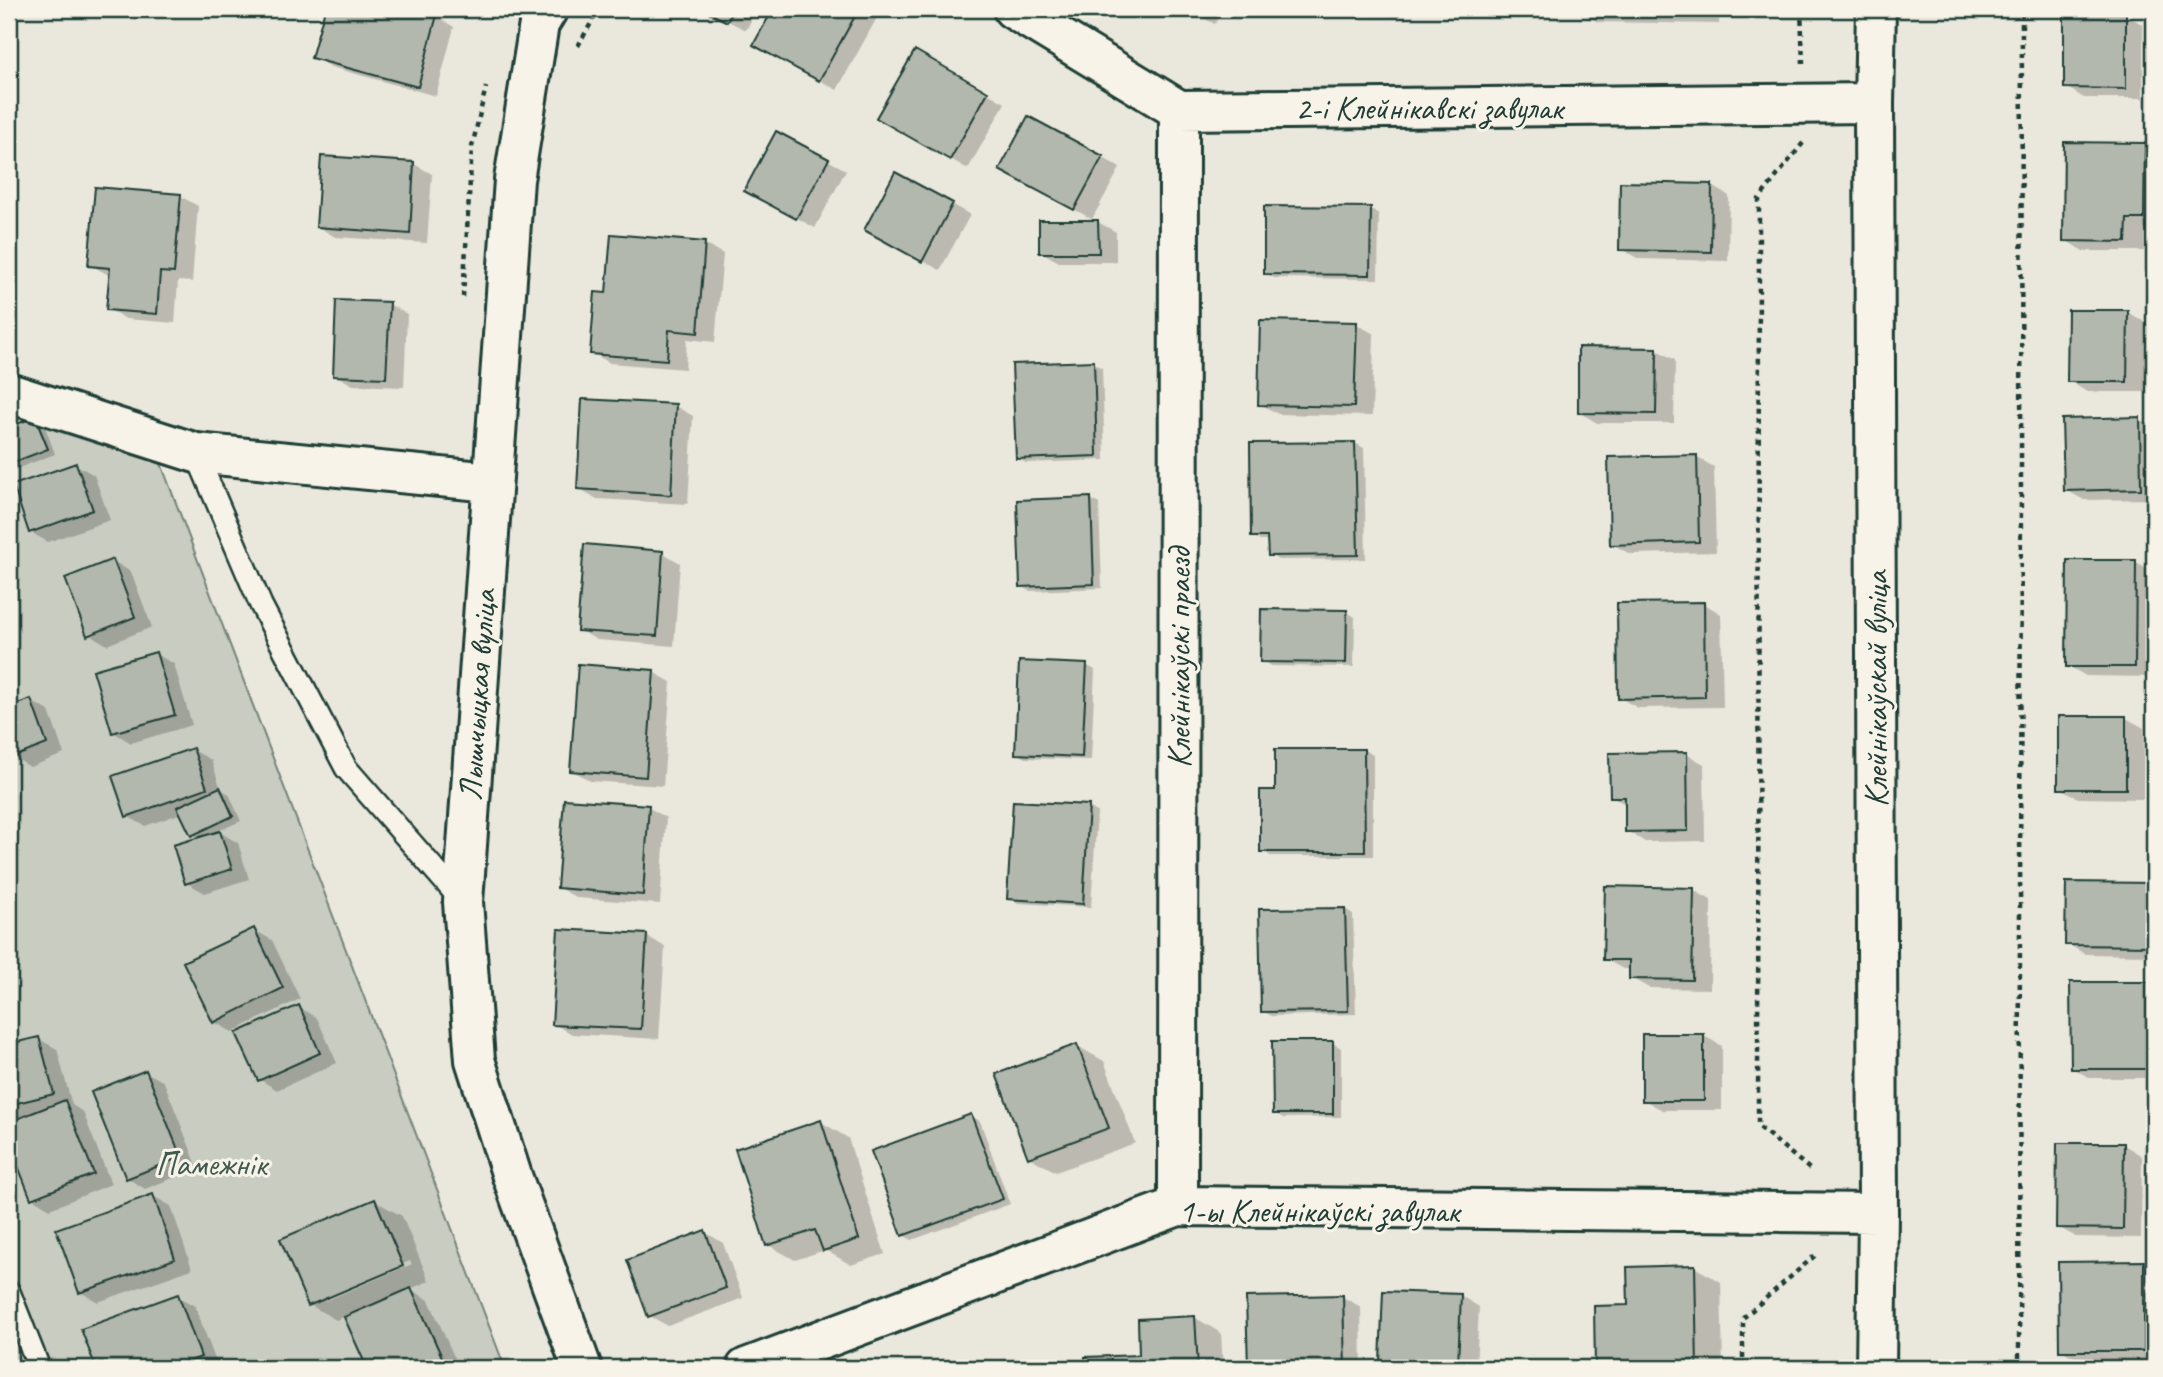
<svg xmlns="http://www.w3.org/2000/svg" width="2163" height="1377" viewBox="0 0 2163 1377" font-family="Caveat,sans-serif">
<rect width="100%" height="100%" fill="#eae8dd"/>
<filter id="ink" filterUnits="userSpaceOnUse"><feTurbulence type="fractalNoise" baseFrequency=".0143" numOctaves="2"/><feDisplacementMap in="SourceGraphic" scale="14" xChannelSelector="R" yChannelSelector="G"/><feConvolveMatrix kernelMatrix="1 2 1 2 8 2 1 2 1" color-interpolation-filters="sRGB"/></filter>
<g filter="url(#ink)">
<path fill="#c8ccc1" stroke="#74847a" stroke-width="2" d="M9,404L160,461L505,1368H9Z"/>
<path fill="#0003" fill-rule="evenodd" d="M327,9H406L437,17L454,27L436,96L331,67L313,57Z
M704,9H757L746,30Z
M775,9H870L879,14L837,90L756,44Z
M1185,9H1223L1215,24Z
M1318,9H1400L1399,17L1323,12Z
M1580,9H1719V24L1598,22L1580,11Z
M2125,14L2143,25V98H2084L2066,87Z
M915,52L1005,103L968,169L879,118Z
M777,133L846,170L815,228L764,200Z
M2144,144L2154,150V229H2144V251H2083L2065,240Z
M1102,157L1120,168L1092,219L1019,179Z
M322,158L414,164L432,174L427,243L335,237L317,226Z
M1711,185L1729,196L1728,261L1639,259L1621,249Z
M180,196L198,206L192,282L178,281L175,323L126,319L108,309L111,276L90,265Z
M952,204L970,215L940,270L884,240Z
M1370,209L1379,214L1378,279L1274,278L1266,273Z
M1098,222L1116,232V262H1059L1041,252Z
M705,244L723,254L715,342L687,339L685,369L610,363L592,353L608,295Z
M389,304L407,314L404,387L353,385L335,375Z
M2127,312L2145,322V392H2087L2069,381Z
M1356,324L1374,334L1372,416L1278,414L1260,404Z
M1657,350L1675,360L1674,423H1597L1579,412Z
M1094,363L1102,368L1105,460L1026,463L1017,458Z
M675,406L693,416L688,504L597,499L579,488Z
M35,419L44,424L55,454L16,469L9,465V429Z
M2139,419L2154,427V499L2084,500L2066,490Z
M1355,443L1364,448L1366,559L1278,560L1270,555L1269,541H1261L1252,536Z
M1696,457L1714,467L1716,552L1630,554L1612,544Z
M75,464L94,475L110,520L48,542L30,532Z
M1091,499L1099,504L1102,588L1030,591L1021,586Z
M662,552L680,563L674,646L597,640L579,630Z
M113,561L131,572L152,627L107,645L89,634Z
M2136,562L2154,572L2153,677L2086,676L2068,666Z
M1703,603L1721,614L1723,707L1638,708L1620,698Z
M1347,612L1355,617L1354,667L1271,666L1262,661Z
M156,654L174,664L192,725L131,743L113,732Z
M1086,665L1095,670L1091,760L1025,758L1017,753Z
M653,672L671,682L663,786L590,781L572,770Z
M31,701L49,711L64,754L30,767L12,756L9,747V709Z
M2126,718L2144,728L2143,799L2078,798L2060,788Z
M193,750L211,760L221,789L229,794L241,821L218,831L238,843L249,879L205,893L187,883L200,839L192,834L182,813L145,826L127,816Z
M1364,750L1373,755V856H1271L1262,851L1277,792Z
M1686,754L1704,764L1705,841L1645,842L1627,831L1626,805L1612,796Z
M648,807L666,818L660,904L577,898L559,888Z
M1089,807L1097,812L1091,907L1018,903L1009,898Z
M2068,884L2154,885V955L2085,954L2067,944Z
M1693,890L1711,900L1710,989L1649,988L1631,978V969H1623L1605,959Z
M1345,909L1353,914L1356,1014L1271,1016L1263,1011Z
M254,930L272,940L300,999L232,1032L214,1022Z
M647,936L665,947L659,1039L572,1034L554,1024Z
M2072,984H2154V1078H2090L2072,1068Z
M299,1007L317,1018L337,1063L277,1090L259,1079Z
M1704,1036L1722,1046V1110H1662L1644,1100Z
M39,1039L57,1049L72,1105L83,1112L111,1184L50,1209L32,1198L9,1138V1124L20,1119V1117L9,1120V1046Z
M1333,1043L1341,1048V1117L1283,1118L1275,1113Z
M1077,1046L1104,1061L1135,1143L1056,1172L1029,1157Z
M146,1072L164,1082L198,1168L145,1189L127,1178Z
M971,1116L980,1121L1010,1204L912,1240L903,1235Z
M821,1122L848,1138L885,1254L851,1265L825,1250L795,1260L768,1245Z
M2124,1145L2142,1156L2141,1238L2076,1237L2058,1227Z
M153,1196L171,1206L192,1269L98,1302L80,1292Z
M375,1201L402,1216L429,1281L410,1289L429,1300L459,1368H369L346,1316L336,1320L310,1305ZM410,1261L412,1264L325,1301V1297Z
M705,1232L723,1243L743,1298L668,1326L650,1316Z
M2143,1263L2154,1269V1360H2079L2061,1350Z
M1694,1267L1721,1282L1723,1368H1597L1596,1308L1630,1307Z
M177,1296L195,1306L218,1367L98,1368L83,1330Z
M1461,1296L1479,1307L1476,1368H1394L1382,1361Z
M1343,1297L1361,1307L1362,1368H1250L1248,1299Z
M1194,1317L1221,1333L1223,1368H1087L1086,1359L1141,1356Z"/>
<path fill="#b2b8ae" stroke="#1f3d34" stroke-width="2" d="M325,9H413L437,15L418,87L311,58Z
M702,9H734L727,22Z
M773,9H859L819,81L753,45Z
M1579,9H1702V14L1578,12Z
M2064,12L2126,13V89L2064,88Z
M915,50L988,92L950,160L876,118Z
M1028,116L1103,156L1074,210L999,170Z
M776,131L829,159L796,219L744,191Z
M2064,142L2145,143L2144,219H2127L2126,242L2063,241Z
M321,156L414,162L410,234L316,227Z
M895,172L953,203L922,262L864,230Z
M1620,182L1712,184L1711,252L1619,250Z
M95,187L181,194L174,273L160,272L157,314L106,310L110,268L88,266Z
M1264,206L1371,207L1370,275L1264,274Z
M1039,220H1098L1099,253H1039Z
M611,234L705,242L698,333L669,330L667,360L590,354L595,292L606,293Z
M336,300L390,302L386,378L333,376Z
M2068,310H2128L2127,382H2067Z
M1260,320L1357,322L1354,407L1258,405Z
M1578,347L1657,348L1656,414L1578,413Z
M1094,361L1097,456L1016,459L1012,364Z
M582,399L676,404L671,495L577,489Z
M35,417L48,449L9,464V427Z
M2140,417L2141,489L2064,491L2062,419Z
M1355,442L1358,555L1268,556L1267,537H1251L1250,443Z
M1697,455L1699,542L1610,545L1608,457Z
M76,463L93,510L29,533L13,485Z
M1091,497L1094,584L1020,587L1017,500Z
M584,544L663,551L657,636L577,631Z
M113,559L135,617L87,636L65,578Z
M2067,560H2136L2135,667H2066Z
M1704,602L1705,697L1618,699L1617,603Z
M1261,609L1347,610L1346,663L1260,662Z
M156,652L175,715L112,733L93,670Z
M1019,661L1087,664L1082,757L1015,754Z
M578,664L654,670L646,777L570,771Z
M31,699L47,744L11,758L9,707Z
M2058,716H2126V789H2058Z
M193,748L207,788L126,817L112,776Z
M1275,749H1364L1365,852H1260V790H1275Z
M1687,752L1688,831L1625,832V797H1610L1609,753Z
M220,787L233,816L191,836L177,807Z
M564,799L649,805L643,895L557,888Z
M1013,801L1089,805L1083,904L1007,899Z
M220,831L232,869L185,884L173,845Z
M2066,882L2154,883V946L2065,945Z
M1605,886L1694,888L1692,980L1629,979V960H1603Z
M1345,908L1348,1011L1261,1012L1259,909Z
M254,928L283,988L213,1023L183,962Z
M558,929L647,934L641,1029L552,1025Z
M2070,982H2154V1069H2071Z
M299,1005L320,1053L258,1081L236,1033Z
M1642,1034H1704V1101H1642Z
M39,1037L54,1094L9,1105V1044Z
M1272,1041H1333V1114H1273Z
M1077,1044L1109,1128L1028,1158L996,1074Z
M146,1070L181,1157L126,1179L91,1092Z
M65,1100L94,1174L31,1199L9,1143V1122Z
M971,1114L1003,1199L902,1236L871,1151Z
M821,1120L859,1239L823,1251L815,1230L766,1246L735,1149Z
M2057,1143H2124L2123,1229L2056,1228Z
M153,1194L175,1259L79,1293L56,1229Z
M375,1199L403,1266L308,1306L280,1239Z
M705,1230L726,1288L648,1317L627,1260Z
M2144,1261V1351H2059L2058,1262Z
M1695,1265L1697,1368H1595L1594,1306L1628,1305L1627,1267Z
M411,1288L445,1364L435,1368H367L344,1317Z
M1383,1291L1461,1294L1458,1365L1380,1362Z
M178,1294L201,1357L171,1368H96L81,1329Z
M1343,1295L1345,1368H1248L1246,1297Z
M1195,1316L1198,1368H1085V1357L1139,1355L1138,1319Z"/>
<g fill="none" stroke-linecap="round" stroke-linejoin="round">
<g stroke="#1f3d34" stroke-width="26">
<path id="lane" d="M196,453L261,605L346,768L462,901
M9,1292L39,1368"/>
</g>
<g stroke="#1f3d34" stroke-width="44">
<path id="street" d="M548,9L539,24L514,180L463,902L475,1060L512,1176L582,1368
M1013,9L1179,110L1874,103
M1876,9L1874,103L1878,1213L1876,1368
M9,393L196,453L491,482
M1178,1206L1179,110
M746,1368L1178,1206L1878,1213"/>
</g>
<path stroke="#1f3d34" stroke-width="4.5" stroke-dasharray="5 5" stroke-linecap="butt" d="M1801,9L1803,64
M578,46L599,9
M1803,143L1759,199L1758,1126L1812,1171
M463,297L472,147L486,87
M1743,1368V1318L1818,1253
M2019,1368L2022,9"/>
<use href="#lane" stroke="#f7f3e8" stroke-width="21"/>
<use href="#street" stroke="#f7f3e8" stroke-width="38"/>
</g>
</g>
<g text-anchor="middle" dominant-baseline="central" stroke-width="6" stroke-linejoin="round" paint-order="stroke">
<g font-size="33" fill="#1f3d34" stroke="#f7f3e8">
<text x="1429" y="108">2-і Клейнікавскі завулак</text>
<text transform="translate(1179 658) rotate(-90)">Клейнікаўскі праезд</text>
<text transform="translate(1876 689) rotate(-90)">Клейнікаўскай вуліца</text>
<text transform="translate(477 695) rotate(-86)">Лышчыцкая вуліца</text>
<text x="1319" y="1211">1-ы Клейнікаўскі завулак</text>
</g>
<g font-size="33" fill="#415a50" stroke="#f7f3e8">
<text x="211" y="1164">Памежнік</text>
</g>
</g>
<rect width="2163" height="1377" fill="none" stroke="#f7f3e8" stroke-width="35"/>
<rect x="18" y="18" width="2128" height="1342" fill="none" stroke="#1f3d34" stroke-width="2.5" filter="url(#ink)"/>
</svg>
